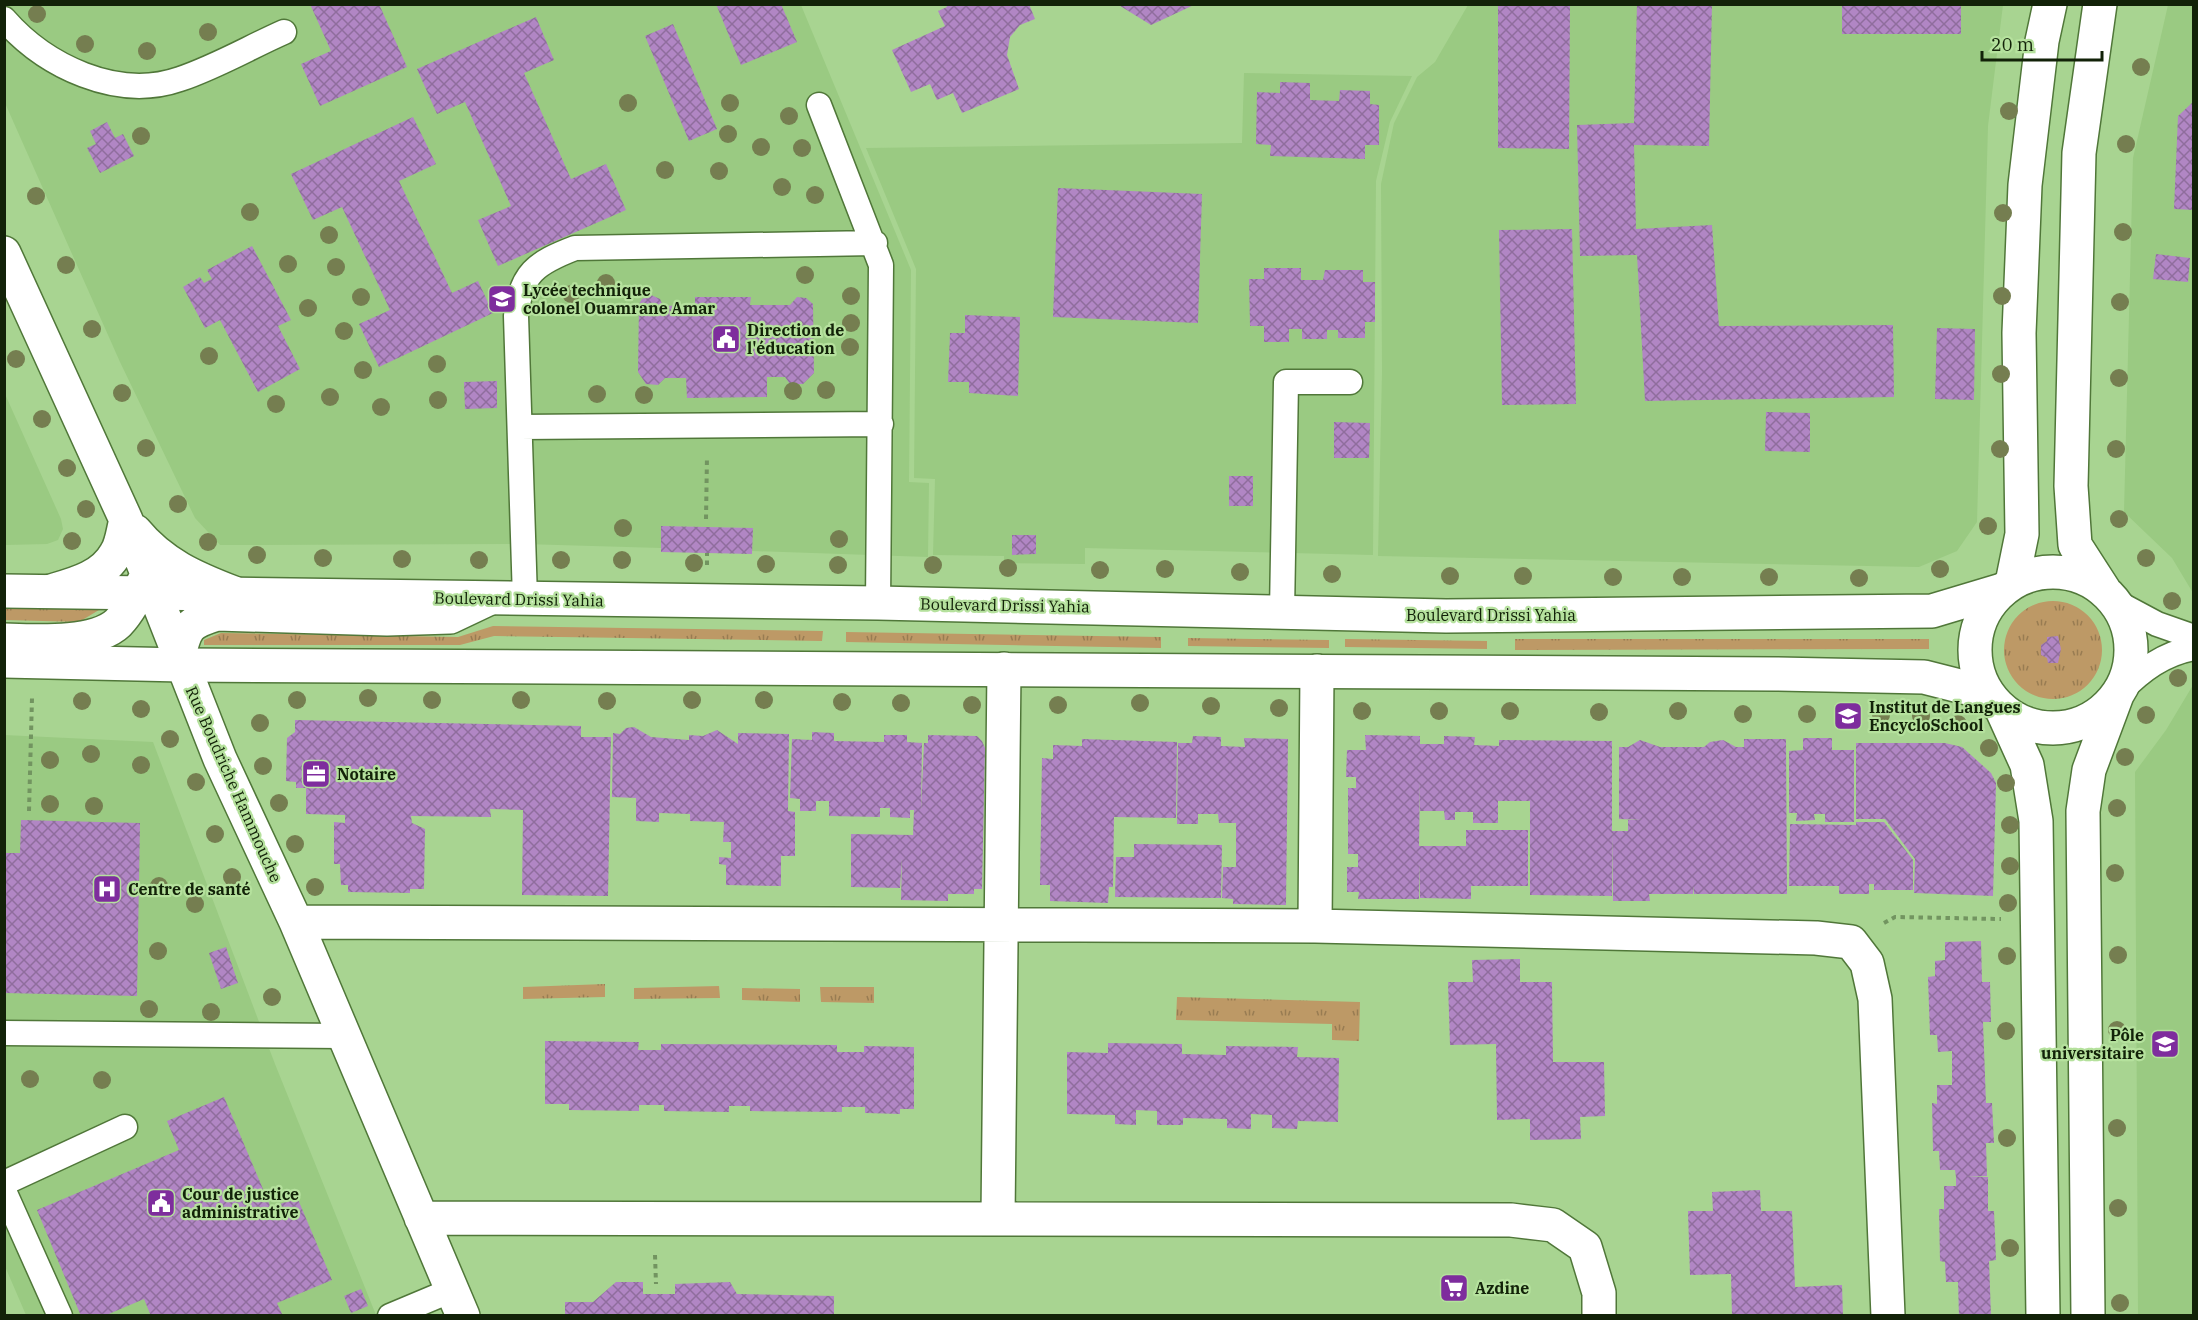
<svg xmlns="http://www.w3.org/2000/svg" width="2198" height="1320" viewBox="0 0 2198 1320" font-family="'IBM Plex Serif',serif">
<defs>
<pattern id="grass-tufts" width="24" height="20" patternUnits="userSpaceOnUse" patternTransform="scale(1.5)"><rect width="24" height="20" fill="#bd9966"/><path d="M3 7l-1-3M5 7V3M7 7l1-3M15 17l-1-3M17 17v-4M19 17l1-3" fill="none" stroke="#987c52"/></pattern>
<pattern id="building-cross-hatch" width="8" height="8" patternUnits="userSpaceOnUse" patternTransform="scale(1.5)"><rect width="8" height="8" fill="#b186c4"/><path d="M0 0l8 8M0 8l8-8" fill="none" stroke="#8f6d9d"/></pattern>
</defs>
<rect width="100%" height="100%" fill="#a8d491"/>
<path fill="#9aca82" d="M4,5H801L911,270L909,482L929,483L928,557L752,551V528L662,526L661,548L524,544L220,545L195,518L120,362L5,103Z
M1468,5H2003L1988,126L1977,522L1957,551L1919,567L1378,556L1382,372L1381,184L1394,123L1417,77L1435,62Z
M2168,5H2193V593L2172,558L2124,512L2133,158Z
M1244,73L1412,76L1390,122L1376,181L1373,555L1085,548V564L1004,563V556L933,555L935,479L914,478L916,269L866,148L1242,143Z
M5,394L61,519L63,529L58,540L47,544L5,545Z
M2193,685V1315H2138L2135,772L2166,730Z
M4,735L153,742L275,1064L376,1315H26L4,1264Z"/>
<path fill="url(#grass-tufts)" d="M2004 650a49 49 0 1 1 98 0a49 49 0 1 1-98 0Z
M5,608L99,610L79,622L5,620Z
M493,626L823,631L822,641L494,636L460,645H204V640L221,633L458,637Z
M846,632L1161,637V648L846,642Z
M1188,638L1329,640V648L1188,646Z
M1345,639L1487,641V649L1345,647Z
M1515,639H1929V649L1515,650Z
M605,984V997L523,999V987Z
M719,986L720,998L634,999V988Z
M820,987H874V1003L821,1002Z
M742,988L800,989V1002L742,1000Z
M1177,997L1360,1002L1359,1041L1332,1040V1024L1176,1020Z"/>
<path fill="url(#building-cross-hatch)" d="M310,4H379L407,67L320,106L301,64L331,51Z
M716,4H781L797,42L741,65Z
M946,4H1029L1035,19L1020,25L1010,37L1007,55L1019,89L962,113L953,93L937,100L930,84L911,92L892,50L945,26L938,11L947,7Z
M1117,4H1196L1151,25Z
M1498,4H1570L1569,149L1498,148Z
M1637,4H1712L1709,146L1634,145L1636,229L1712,225L1719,326L1893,325L1894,397L1645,401L1637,255L1580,256L1577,125L1634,123Z
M1842,4H1961V34H1842Z
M536,17L554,60L524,73L571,179L606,164L626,210L498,266L478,220L511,206L465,102L437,114L417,69Z
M673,24L717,129L689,141L645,36Z
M1280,82L1310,83V100L1339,101L1340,90L1370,91V104L1379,105V145H1365V159L1270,156L1271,145L1256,144L1257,92L1280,93Z
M2194,101V210L2174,209L2178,116Z
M413,117L436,164L399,181L452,293L478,281L493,313L379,367L359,324L390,310L342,207L313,220L291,174Z
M107,122L115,138L123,134L134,156L100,173L87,148L96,144L90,131Z
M1058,188L1202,194L1198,323L1053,317Z
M1572,229L1576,404L1502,405L1499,230Z
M252,246L291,320L278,326L300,369L258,392L220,320L205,328L183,287L200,277L204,283L212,279L207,270Z
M2156,254L2190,258L2188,282L2153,279Z
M1264,268H1301V280H1323L1325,270H1363V282H1375V322H1365V338H1338V330H1327V339H1302V329H1289V342H1264V326H1250L1249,279H1264Z
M651,295L660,299L663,306L695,305V297H751L750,305H790L797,297L806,298L813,304L814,373L803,384H790L785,377H767V397L687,398L686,378H665L658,385L646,384L638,372L639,304L642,299Z
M965,315L1020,317L1018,396L969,393V382H948L950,333H965Z
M1937,328L1975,329L1974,400L1935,399Z
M497,381V408L465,409L464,382Z
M1766,412L1810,413V452L1765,451Z
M1334,422L1370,423L1369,458H1334Z
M1229,476H1253V506H1229Z
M661,526L753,528L752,554L661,552Z
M1012,535H1036V554L1012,555Z
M2058,636L2061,649L2058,663H2048L2047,658L2041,655V645L2047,641V637Z
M295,720L581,726V737H611L608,896L522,895L523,810L490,809L491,817L411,816L412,823L425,829L424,889H410V893L348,892V885H341L340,864H334V822L345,823V815L306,814V788H296V782L286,781L287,738L295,732Z
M634,727L651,737L689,740V735L703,736L717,730L738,744V733L789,734L788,811L795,812V856H781V886L726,885V865L719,864V857L731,858V842H723L724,822L690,821V814L659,813V822L636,821V798L612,797L613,733L620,734L626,728Z
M812,732L834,733V741L884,742V735H907V742L922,743L921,811L924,743H928V735L977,736L982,741L985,748L982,889H974V894H948V901L901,900L902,858L900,888L851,887V834L913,835L914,810H910V818L890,817V808H880V817L829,816V801H816V811H800V799L790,798L792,739L812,740Z
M1365,735L1420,736V744H1444V736L1475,737L1474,745L1499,746V740L1612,741V896L1530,895V801H1498V823H1473V812H1455V820H1445L1444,811H1420V780L1419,846H1466V830H1528V886H1471V899L1420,898L1419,863V899H1358L1359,892H1347V867H1358V854H1348V788H1356V777H1346L1347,750H1366Z
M1193,736L1221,737V746L1245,747L1244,738L1288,739L1286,905L1233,904V899L1222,898L1223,867H1236V823H1219L1218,814H1198V824H1177L1178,743H1192Z
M1803,738H1832V750H1854V822H1825V814H1814L1815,820L1796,821L1797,813H1789V751L1803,750Z
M1082,739L1177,742L1176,818L1114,817L1113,887H1109L1108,903L1050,901V885H1040L1042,758L1053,759V745L1082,746Z
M1744,739H1786L1787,894H1694L1693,886V894H1649L1650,901H1613L1612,831H1628V820H1642L1619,819V747H1628L1640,740L1660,747H1704L1710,742L1723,740L1736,747H1744Z
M1856,743H1945L1962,747L1991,773L1996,783L1993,896L1914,893L1915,859L1885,819H1856Z
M21,820L140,823L137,996L4,993V853H20Z
M1856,822H1884L1913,860V890H1874V884H1869V894H1839V886H1789L1790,824L1856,825Z
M1134,844L1222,845L1221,898L1115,897L1116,857H1134Z
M1981,941L1982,982H1990L1991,1022H1983L1986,1103H1992L1994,1143H1986L1987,1176L1966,1177H1988V1211H1994L1996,1260L1989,1261L1991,1316H1959L1958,1282H1946L1945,1262L1940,1261L1939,1209H1944V1186H1956V1177L1955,1170H1940L1939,1151H1933L1932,1103L1937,1104V1085H1952V1051L1938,1052L1937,1035H1930L1928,977L1935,976V961L1945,960V942Z
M226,947L238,983L221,989L209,953Z
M1520,959V982H1552L1553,1062H1604L1605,1116L1580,1117L1581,1139L1530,1140V1119L1497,1120L1496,1044L1450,1045L1448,982H1473L1472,960Z
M545,1041L639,1042L638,1050H661V1044L837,1045V1052H864V1046L914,1047V1109H900V1114L865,1113V1107H842V1112L750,1111V1106H729V1112L664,1111V1105H639V1111L569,1110V1104H545Z
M1108,1043L1182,1044V1054L1226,1055V1046L1298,1047L1297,1057L1339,1058L1338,1122L1298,1121L1297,1129L1272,1128V1115L1251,1114V1129L1227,1128V1119L1183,1118V1125H1157V1111L1136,1110V1125L1115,1124V1115L1067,1114V1052L1108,1053Z
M224,1097L271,1208L297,1197L332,1280L277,1303L283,1316H151L144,1299L104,1316H81L37,1210L179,1150L167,1121Z
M1760,1190L1761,1211H1792L1795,1287L1842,1285L1843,1316H1732L1731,1274L1690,1275L1688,1211H1713L1712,1192Z
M616,1282H643V1294H675V1284L730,1282L737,1294L834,1296V1316H565V1302H593Z
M361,1289L368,1306L351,1313L344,1296Z"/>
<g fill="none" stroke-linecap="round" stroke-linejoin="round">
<g stroke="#507739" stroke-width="27">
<path id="lane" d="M4,19C45,66 117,101 180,79C216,67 250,47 284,32
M819,105L881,265L878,603
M520,427L881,424
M525,599L516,316C521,273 536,263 575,248L875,243
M2114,601L2157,624L2194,637
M1282,612L1286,382H1350
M2121,691C2142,670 2163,654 2194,648
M4,1033L344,1036
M4,1183L125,1127
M4,1191L60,1316
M390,1316L452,1290"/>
</g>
<g stroke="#507739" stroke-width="36">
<path id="street" d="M2100,4L2079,153L2071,486L2075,545L2104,590
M4,253L126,520L220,759L296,922L463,1316
M135,531C162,564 195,578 234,593
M1975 650a78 78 0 1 1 156 0a78 78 0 1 1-156 0Z
M2012,583L2022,534L2019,333L2025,185L2042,41L2050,4
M51,591C75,584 103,577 116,553C122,544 123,530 126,520
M4,640C35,641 95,645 118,623C131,609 139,591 147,575
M179,655C186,627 188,623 217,614L387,619L450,617L488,599
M2002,710L2027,765L2036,821L2043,1316
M296,922L1315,926L1816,938L1851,942L1867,963L1875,999L1888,1316
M1315,926L1317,671
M998,1217L1004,669
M421,1218L1511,1220L1553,1225L1585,1247L1599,1293V1316
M2088,1316L2083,811L2089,770L2117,695"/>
</g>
<g stroke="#507739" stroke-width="36">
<path id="secondary" d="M4,591L878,603L1446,616L1932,611L2002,590
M4,661L182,665L1776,674L1924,677L1987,693"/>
</g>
<path stroke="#729460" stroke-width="4" stroke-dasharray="4.5 4.5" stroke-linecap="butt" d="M706,519L707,456
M707,565V553
M29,811L32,698
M1884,923L1895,917L2001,919
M655,1255L656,1284"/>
<use href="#lane" stroke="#fff" stroke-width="24"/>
<use href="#street" stroke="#fff" stroke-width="33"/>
<use href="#secondary" stroke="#fff" stroke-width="33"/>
</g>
<g fill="#757e50">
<circle cx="37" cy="14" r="9"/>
<circle cx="208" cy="32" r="9"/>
<circle cx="85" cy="44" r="9"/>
<circle cx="147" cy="51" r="9"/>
<circle cx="2141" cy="67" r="9"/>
<circle cx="628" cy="103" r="9"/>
<circle cx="730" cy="103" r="9"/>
<circle cx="2009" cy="111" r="9"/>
<circle cx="789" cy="116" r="9"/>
<circle cx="728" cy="134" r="9"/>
<circle cx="141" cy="136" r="9"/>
<circle cx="2126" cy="144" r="9"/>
<circle cx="761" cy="147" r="9"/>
<circle cx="802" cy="148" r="9"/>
<circle cx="665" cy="170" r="9"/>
<circle cx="719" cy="171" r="9"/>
<circle cx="782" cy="187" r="9"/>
<circle cx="815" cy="195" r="9"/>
<circle cx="36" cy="196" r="9"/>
<circle cx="250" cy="212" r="9"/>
<circle cx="2003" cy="213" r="9"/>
<circle cx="2123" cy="232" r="9"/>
<circle cx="329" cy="235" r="9"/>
<circle cx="288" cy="264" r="9"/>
<circle cx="66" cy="265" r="9"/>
<circle cx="336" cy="267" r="9"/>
<circle cx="805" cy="275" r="9"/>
<circle cx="606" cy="283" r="9"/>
<circle cx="571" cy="294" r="9"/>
<circle cx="851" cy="296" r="9"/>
<circle cx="2002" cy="296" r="9"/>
<circle cx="361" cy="297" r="9"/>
<circle cx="2120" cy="302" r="9"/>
<circle cx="308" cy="308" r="9"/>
<circle cx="851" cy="323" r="9"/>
<circle cx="92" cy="329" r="9"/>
<circle cx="344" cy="331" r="9"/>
<circle cx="850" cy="347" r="9"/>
<circle cx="209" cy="356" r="9"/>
<circle cx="16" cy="359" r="9"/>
<circle cx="437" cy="364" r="9"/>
<circle cx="363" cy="370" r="9"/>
<circle cx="2001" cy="374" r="9"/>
<circle cx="2119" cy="378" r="9"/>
<circle cx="826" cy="390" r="9"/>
<circle cx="793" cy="391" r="9"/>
<circle cx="122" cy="393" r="9"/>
<circle cx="597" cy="394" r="9"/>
<circle cx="644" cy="395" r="9"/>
<circle cx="330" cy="397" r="9"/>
<circle cx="438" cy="400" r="9"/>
<circle cx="276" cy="404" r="9"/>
<circle cx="381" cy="407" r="9"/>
<circle cx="42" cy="419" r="9"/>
<circle cx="146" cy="448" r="9"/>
<circle cx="2000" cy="449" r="9"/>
<circle cx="2116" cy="449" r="9"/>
<circle cx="67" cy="468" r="9"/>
<circle cx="178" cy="504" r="9"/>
<circle cx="86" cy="509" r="9"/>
<circle cx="2119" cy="519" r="9"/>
<circle cx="1988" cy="526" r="9"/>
<circle cx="623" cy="528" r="9"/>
<circle cx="839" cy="539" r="9"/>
<circle cx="72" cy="541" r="9"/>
<circle cx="208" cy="542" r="9"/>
<circle cx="257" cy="555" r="9"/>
<circle cx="323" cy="558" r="9"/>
<circle cx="2146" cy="558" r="9"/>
<circle cx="402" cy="559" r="9"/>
<circle cx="479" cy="560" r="9"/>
<circle cx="561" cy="560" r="9"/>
<circle cx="622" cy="560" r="9"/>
<circle cx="694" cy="563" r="9"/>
<circle cx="766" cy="564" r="9"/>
<circle cx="838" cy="565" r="9"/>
<circle cx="933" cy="565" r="9"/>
<circle cx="1008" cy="568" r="9"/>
<circle cx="1165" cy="569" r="9"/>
<circle cx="1940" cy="569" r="9"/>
<circle cx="1100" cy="570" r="9"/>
<circle cx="1240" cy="572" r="9"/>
<circle cx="1332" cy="574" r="9"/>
<circle cx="1450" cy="576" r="9"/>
<circle cx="1523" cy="576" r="9"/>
<circle cx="1613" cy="577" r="9"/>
<circle cx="1682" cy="577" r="9"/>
<circle cx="1769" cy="577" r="9"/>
<circle cx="1859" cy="578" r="9"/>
<circle cx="2172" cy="601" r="9"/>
<circle cx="2178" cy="678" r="9"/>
<circle cx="368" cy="698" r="9"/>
<circle cx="297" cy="700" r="9"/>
<circle cx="432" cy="700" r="9"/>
<circle cx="521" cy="700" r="9"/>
<circle cx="692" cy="700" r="9"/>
<circle cx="764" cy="700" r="9"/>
<circle cx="82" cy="701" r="9"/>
<circle cx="607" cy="701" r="9"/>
<circle cx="842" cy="702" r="9"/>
<circle cx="901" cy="703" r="9"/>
<circle cx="1140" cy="703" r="9"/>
<circle cx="972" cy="705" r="9"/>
<circle cx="1058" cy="705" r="9"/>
<circle cx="1211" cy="706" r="9"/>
<circle cx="1279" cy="708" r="9"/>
<circle cx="141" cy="709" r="9"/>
<circle cx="1362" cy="711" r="9"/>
<circle cx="1439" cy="711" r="9"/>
<circle cx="1510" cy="711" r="9"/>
<circle cx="1678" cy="711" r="9"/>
<circle cx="1599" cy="712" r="9"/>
<circle cx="1743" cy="714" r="9"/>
<circle cx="1807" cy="714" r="9"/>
<circle cx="1881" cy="715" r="9"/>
<circle cx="2146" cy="715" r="9"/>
<circle cx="1921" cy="716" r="9"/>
<circle cx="260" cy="723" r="9"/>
<circle cx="1958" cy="724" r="9"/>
<circle cx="170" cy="739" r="9"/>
<circle cx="1989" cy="748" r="9"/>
<circle cx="91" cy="754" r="9"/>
<circle cx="2125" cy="757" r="9"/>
<circle cx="50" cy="760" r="9"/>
<circle cx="141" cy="765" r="9"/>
<circle cx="263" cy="766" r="9"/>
<circle cx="196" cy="782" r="9"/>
<circle cx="2006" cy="783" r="9"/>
<circle cx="279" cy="803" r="9"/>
<circle cx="50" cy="804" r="9"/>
<circle cx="94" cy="806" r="9"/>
<circle cx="2117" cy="808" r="9"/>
<circle cx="2010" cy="825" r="9"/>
<circle cx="215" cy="834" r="9"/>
<circle cx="295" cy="844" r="9"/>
<circle cx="2010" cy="866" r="9"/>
<circle cx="2115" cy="873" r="9"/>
<circle cx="232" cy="877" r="9"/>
<circle cx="159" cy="886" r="9"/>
<circle cx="315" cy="887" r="9"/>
<circle cx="2008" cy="903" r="9"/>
<circle cx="195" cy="904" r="9"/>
<circle cx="158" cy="951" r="9"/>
<circle cx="2118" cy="955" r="9"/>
<circle cx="2007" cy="956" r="9"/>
<circle cx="272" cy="997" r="9"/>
<circle cx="149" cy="1009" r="9"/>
<circle cx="211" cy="1012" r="9"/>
<circle cx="2117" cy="1030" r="9"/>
<circle cx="2006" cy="1031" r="9"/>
<circle cx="30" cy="1079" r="9"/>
<circle cx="102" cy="1080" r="9"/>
<circle cx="2117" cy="1128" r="9"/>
<circle cx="2007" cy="1138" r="9"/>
<circle cx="2118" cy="1208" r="9"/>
<circle cx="2010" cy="1248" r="9"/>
<circle cx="2120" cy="1303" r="9"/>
</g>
<defs>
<g id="school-square" transform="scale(1.5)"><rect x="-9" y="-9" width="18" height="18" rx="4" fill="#7e2d9d" stroke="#b5e19d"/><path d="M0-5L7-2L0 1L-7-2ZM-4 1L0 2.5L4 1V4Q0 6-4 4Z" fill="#fff"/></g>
<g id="civic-square" transform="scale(1.5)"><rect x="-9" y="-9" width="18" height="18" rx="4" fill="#7e2d9d" stroke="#b5e19d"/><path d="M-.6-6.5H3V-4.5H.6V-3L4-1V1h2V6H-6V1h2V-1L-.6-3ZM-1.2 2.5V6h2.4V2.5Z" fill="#fff"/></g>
<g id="office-square" transform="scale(1.5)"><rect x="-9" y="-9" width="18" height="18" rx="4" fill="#7e2d9d" stroke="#b5e19d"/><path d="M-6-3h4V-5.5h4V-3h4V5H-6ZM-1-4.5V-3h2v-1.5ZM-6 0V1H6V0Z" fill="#fff"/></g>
<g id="hospital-square" transform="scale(1.5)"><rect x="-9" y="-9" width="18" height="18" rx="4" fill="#7e2d9d" stroke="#b5e19d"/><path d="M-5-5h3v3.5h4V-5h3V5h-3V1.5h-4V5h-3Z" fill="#fff"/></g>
<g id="university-square" transform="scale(1.5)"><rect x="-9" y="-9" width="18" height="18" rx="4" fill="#7e2d9d" stroke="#b5e19d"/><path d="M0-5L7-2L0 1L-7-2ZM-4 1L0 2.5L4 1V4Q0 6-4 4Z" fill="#fff"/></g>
<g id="supermarket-square" transform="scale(1.5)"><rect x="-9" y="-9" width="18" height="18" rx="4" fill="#7e2d9d" stroke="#b5e19d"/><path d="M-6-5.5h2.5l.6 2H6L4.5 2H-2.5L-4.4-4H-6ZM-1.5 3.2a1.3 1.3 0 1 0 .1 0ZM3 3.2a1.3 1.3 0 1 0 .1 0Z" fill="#fff"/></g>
</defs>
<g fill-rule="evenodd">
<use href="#school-square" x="502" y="299"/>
<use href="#civic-square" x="726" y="339"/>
<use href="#school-square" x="1848" y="716"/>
<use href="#office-square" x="316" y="774"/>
<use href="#hospital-square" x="107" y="889"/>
<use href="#university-square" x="2165" y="1044"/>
<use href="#civic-square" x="161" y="1203"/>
<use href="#supermarket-square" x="1454" y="1288"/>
</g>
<g text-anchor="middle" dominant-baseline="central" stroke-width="4.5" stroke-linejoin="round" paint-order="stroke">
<g font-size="16" font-weight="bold" fill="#122208" stroke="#b5e19d" text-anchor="start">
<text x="523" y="290">Lycée technique<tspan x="523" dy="18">colonel Ouamrane Amar</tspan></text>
<text x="747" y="330">Direction de<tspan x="747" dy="18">l'éducation</tspan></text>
<text x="1869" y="707">Institut de Langues<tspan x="1869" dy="18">EncycloSchool</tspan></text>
<text x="337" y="774">Notaire</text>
<text x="128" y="889">Centre de santé</text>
<text x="2144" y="1035" text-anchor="end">Pôle<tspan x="2144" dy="18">universitaire</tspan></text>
<text x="182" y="1194">Cour de justice<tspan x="182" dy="18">administrative</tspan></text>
<text x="1475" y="1288">Azdine</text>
</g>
<g font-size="16" fill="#122208" stroke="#b5e19d">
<text transform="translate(519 599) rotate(1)">Boulevard Drissi Yahia</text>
<text transform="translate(1005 605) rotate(1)">Boulevard Drissi Yahia</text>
<text x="1491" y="615">Boulevard Drissi Yahia</text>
<text transform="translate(234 784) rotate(66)">Rue Boudriche Hammouche</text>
</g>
</g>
<rect width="2198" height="1320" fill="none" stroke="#122208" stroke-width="12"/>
<path d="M1982 51v9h120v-9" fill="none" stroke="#122208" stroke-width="3"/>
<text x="1991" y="51" font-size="18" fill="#122208" stroke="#b5e19d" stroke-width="4.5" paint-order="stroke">20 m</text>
</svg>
